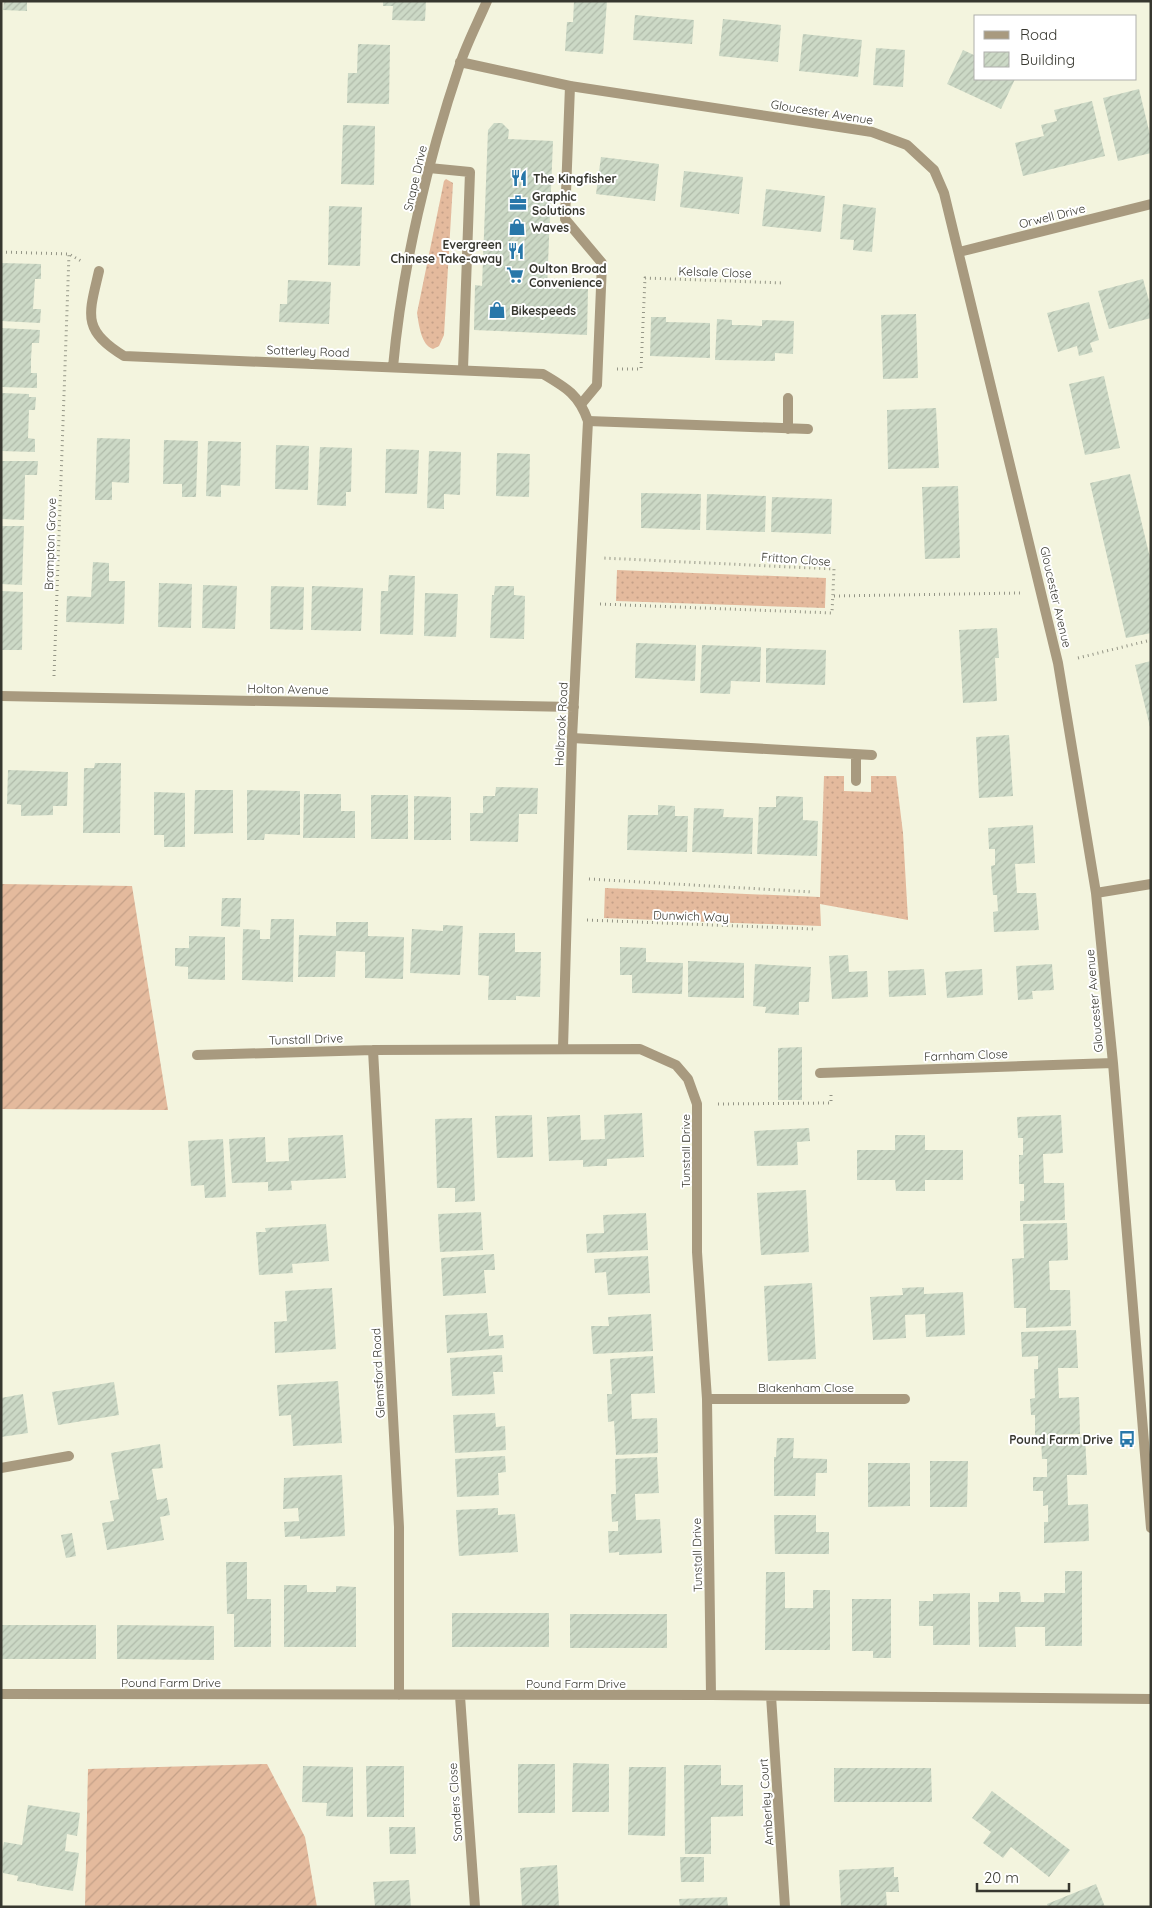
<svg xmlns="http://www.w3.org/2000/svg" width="1152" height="1908" viewBox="0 0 1152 1908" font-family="Quicksand,sans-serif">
<defs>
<pattern id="grass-dots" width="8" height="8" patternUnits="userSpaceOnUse" patternTransform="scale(1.25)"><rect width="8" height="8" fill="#e4ba9d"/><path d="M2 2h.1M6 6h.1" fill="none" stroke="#c4a088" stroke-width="1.8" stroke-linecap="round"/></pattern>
<pattern id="garden-furrows" width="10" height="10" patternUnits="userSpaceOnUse" patternTransform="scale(1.25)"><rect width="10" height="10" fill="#e4ba9d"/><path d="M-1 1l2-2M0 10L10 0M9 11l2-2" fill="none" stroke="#c4a088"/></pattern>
<pattern id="building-hatch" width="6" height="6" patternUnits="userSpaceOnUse" patternTransform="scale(1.25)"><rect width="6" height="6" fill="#ccd9c6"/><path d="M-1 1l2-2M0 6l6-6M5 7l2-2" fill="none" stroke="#b0bbaa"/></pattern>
</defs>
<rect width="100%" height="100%" fill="#f3f4de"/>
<path fill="url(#grass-dots)" d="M446,179L453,183L444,335L439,346L433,349C421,345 419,325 417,313L444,181Z
M617,570L826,578L825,606V608L616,601Z
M824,776H844V791L871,792V776H896L903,833L908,920L820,904L821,926L604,918L605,888L820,897Z"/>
<path fill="url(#garden-furrows)" d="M1,884L132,886L168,1110L1,1109Z
M267,1764L305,1837L317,1907H85L88,1769Z"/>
<path fill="url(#building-hatch)" d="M4,1H27V11L3,10Z
M383,1H426L425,21L392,20L393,6H383Z
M574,1H607L603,54L565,51L567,22H573Z
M635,15L694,20L692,44L633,40Z
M723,19L781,25L778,62L719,56Z
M803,34L862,40L858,77L799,71Z
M358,44L390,45L389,104L347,103L348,73H357Z
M876,48L905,50L903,87L873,85Z
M963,50L976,56V79H1015L1001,109L947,84Z
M1139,89L1151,139V153L1118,161L1103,98Z
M1092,101L1105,156L1023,176L1015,143L1044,136L1041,125L1057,121L1054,110Z
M494,123H502L509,130L508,139L553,141L547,288L588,289L587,335L474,330L475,285L482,286L488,130Z
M343,125L375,126L374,185L341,184Z
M601,157L659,164L655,201L596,194Z
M684,171L743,177L739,214L680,207Z
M766,189L825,196L821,232L762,226Z
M843,204L876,208L872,252L853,250L854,240L840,239Z
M329,206L362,207L360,266L328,265Z
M1,263L41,264V279H35L33,309H41L40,323L1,321Z
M1143,279L1151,308V318L1109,329L1098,291Z
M288,280L331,282L329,324L279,322L280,304H287Z
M1089,302L1099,340L1090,343L1093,352L1079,356L1077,346L1058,352L1047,313Z
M916,314L918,378L883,379L881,315Z
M651,317H666V322L710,323V358L650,356Z
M717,319L732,320V325H746L762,326V320L794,321L793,354L775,353V361L715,360Z
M1,328L40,330L39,343H32L31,359V373H37V388L1,387Z
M1104,376L1120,448L1085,455L1069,384Z
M1,393L29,394V397H36L35,410H29L28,438L35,439V452L1,451Z
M936,408L939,468L888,469L887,410Z
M97,438L130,439L129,483L112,482V500H95Z
M164,440L198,441L196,497H182V484H163Z
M208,441L241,442L240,486L221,485V497L206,496Z
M276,445L309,446L308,490L275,489Z
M320,447L352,448L351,492H346V506L317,505Z
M386,449L419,450L417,494L385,493Z
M429,451L461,452L460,495L444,494V509L427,508Z
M497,453L530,454L529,497L496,496Z
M1,461H38L37,475H25L24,520L1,519Z
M1130,474L1151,562V633L1126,638L1090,483Z
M958,486L960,558L925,559L922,487Z
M641,493L701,494L700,530L641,528Z
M707,494L766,496L765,532L706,530Z
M772,497L832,499L831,534L771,532Z
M1,526H24L22,585L1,584Z
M93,562L109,563V581H125L124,624L66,622L67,596L91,597Z
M389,575L415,576L413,635L380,634L381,591H388Z
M159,583L192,584L191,628L158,627Z
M203,585L237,586L235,629L202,628Z
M271,586L304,587L303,630L270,629Z
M312,586L363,588L361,631L311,630Z
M495,586H514V595L525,596L524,639L490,638L492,595H494Z
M1,591L23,592L22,650H1Z
M425,593L458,594L456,637L424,636Z
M997,628L999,658H995L997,701L963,703L959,630Z
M636,643L696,645L695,681L635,678Z
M702,645L761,647L760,682L731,681L730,694L700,693Z
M766,648L826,650L825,685L766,683Z
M1151,661V727H1150L1135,665Z
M1009,735L1013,796L979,798L976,737Z
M95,763H121L120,833H83L84,768H94Z
M8,770L68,772L67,806H53V815L21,816V805L7,804Z
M496,787L538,788L537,814H519L518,842L470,841V813H483V796H495Z
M195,790H233V833L194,834Z
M247,790L300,791V835L265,834L264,840H247Z
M154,792L185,793V847H164V835H154Z
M304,794H341V811H355V838H303Z
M371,795H408V839H371Z
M414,796L451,797V840H414Z
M776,796L803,797V820L818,821L817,856L757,854L759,807H776Z
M658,805L675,806V816H688L687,852L627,850L628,815H658Z
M694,808L724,809L723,817L753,818L752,854L692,852Z
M1033,825L1035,863L1015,864L1017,893H1036L1039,930L994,932L993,912L998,911L997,895H993L991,866L995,865V849H989L988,828Z
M222,898H241L240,927L221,926Z
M271,919H294L293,982L242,980L243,929L260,930V939H270Z
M336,922H368V936L404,937L403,979L365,978V952L336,951L335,977H298L299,935L336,936Z
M443,925L463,926L460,975L410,973L412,929L443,931Z
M479,933H515V952H541L540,997L516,996V1000H488L489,976L478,975Z
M189,936L225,937V980L188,979V967L175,966V948H189Z
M620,947L646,948V962L683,963L682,994L632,993V975H620Z
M848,955L849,972L867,971L868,997L832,999L829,956Z
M688,961L744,963V998L688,997Z
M755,964L811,967L809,1002H799V1015L765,1013L766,1007L753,1006Z
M1052,964L1054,990L1032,991L1033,999L1018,1000L1016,966Z
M924,969L926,995L889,997L888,971Z
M982,969L983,995L947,998L945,972Z
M802,1047V1100H778V1048Z
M642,1113L644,1157L607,1159V1166H596L583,1167V1160L549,1161L547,1117L580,1115L581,1140L605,1139L604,1115Z
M532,1115L533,1157L497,1158L495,1116Z
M1061,1115L1063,1153L1043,1154L1044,1183H1064L1065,1220L1020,1221V1201H1024V1184H1019V1155H1023V1138H1018L1017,1117Z
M472,1118L475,1201L455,1202V1188H437L435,1119Z
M809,1128L810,1141L797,1142L798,1165L757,1166L754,1131Z
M343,1135L346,1178L291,1181L292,1190L268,1191V1182L232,1183L229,1139L265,1137L266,1162L289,1161L288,1138Z
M895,1135H925V1150H963V1180H925V1191H896L895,1180H857V1150H895Z
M223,1139L226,1197L205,1198L204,1185L191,1186L188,1141Z
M806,1190L809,1252L761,1255L757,1193Z
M481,1212L483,1250L440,1252L438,1214Z
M646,1213L648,1250L587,1253L586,1234L604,1233L603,1215Z
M1067,1223L1068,1260L1049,1261L1050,1290H1070L1071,1326L1026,1328V1308H1014L1013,1277L1012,1259L1024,1258L1023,1224Z
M326,1224L329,1261L292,1264L293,1273L259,1275L256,1232H266L265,1228Z
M494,1254L495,1270H484L486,1293L443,1296L441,1258Z
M648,1256L650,1293L608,1295L606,1272L595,1273L594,1259Z
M812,1283L816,1359L768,1361L764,1286Z
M924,1287V1294L963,1292L965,1335L926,1337L925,1314L905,1315L906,1338L873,1340L870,1297L903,1295L902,1288Z
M332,1288L336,1349L275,1353L274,1322L287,1321L285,1291Z
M487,1313L489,1336L503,1335L504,1348L447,1353L445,1315Z
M651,1314L653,1351L593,1354L591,1326H609L608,1317Z
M1076,1330L1078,1368H1058L1059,1398L1079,1397L1080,1434L1035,1435V1415H1031L1030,1399L1035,1398L1034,1369H1038V1356L1022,1357L1021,1332Z
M502,1355L503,1372H493L495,1394L452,1396L450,1358Z
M653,1356L655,1393L631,1394L632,1419L657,1418L658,1453L616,1455L614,1421L608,1422L607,1394H612L610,1359Z
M338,1381L342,1443L293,1446L291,1415L279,1416L277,1385Z
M114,1382L119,1415L58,1425L52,1392Z
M23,1394L28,1433L1,1437V1398Z
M495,1413L496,1427L505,1426L506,1450L455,1453L453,1415Z
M1085,1437L1087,1475H1067L1068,1505L1088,1504L1089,1541L1044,1543V1522H1048V1505L1043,1506V1491H1033V1477H1047V1459H1042L1041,1438Z
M777,1438H794L793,1458L827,1459V1473H816L815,1496H774V1457H776Z
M160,1444L163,1468L152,1469L157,1500L167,1498L170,1515L160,1517L164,1540L107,1550L102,1523L114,1521L110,1501L119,1499L111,1453Z
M505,1456L506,1472L498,1473L499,1495L457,1497L455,1459Z
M657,1457L659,1493L635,1494L636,1520L660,1519L662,1553L619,1555V1552L609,1553L608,1531H618V1521L612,1522L611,1494H616L615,1459Z
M930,1461H968L967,1507H930Z
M868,1463H910V1506L868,1507Z
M342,1475L345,1536L300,1539V1536L285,1537L284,1522L299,1521L298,1508L283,1509L284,1478Z
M498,1508V1515L515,1514L518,1552L459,1556L456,1510Z
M774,1515H816V1532H829V1554H775Z
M72,1533L76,1556L66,1558L61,1535Z
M226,1562H247V1599H271V1647H234V1614H227Z
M1065,1571H1082V1646H1045V1627H1015L1016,1647H979L978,1602H999V1592H1020L1021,1602H1044V1593H1065Z
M766,1572H785V1608H813V1590H830V1650H765Z
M284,1585H307V1592H336V1586L356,1587V1647H284Z
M970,1593V1645H933V1626H919V1601H933V1594Z
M852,1599H891V1658H873V1651H852Z
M452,1613H549V1647H452Z
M570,1614H667V1648H570Z
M1,1625H96V1659H1Z
M117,1625L214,1626V1660L117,1659Z
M573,1763L609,1764V1812H572Z
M518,1764H555V1813H518Z
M684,1765H721V1785H743V1816L711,1817V1854H685Z
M303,1766L353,1767V1817L326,1816L327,1803L302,1802Z
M366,1766H404V1817H367Z
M629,1767H666L665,1836L628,1835Z
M834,1768H931L932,1802H834Z
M992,1791L1070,1850L1049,1877L1011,1847L1003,1858L983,1843L991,1832L972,1818Z
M28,1805L80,1813L77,1836L67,1834L65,1851L79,1853L73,1891L36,1885V1884L17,1881L18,1876L3,1873L1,1858L4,1842L22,1845Z
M389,1827H415L416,1854H390Z
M680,1857H704V1882H681Z
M557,1865L559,1907H522L520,1868Z
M894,1867V1877H898L899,1892H886L887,1907H841L839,1870Z
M409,1880L411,1907H375L373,1882Z
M1096,1884L1105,1907H1048L1047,1904Z
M727,1897L728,1907H680L679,1899Z"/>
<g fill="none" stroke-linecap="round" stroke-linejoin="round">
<path stroke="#949586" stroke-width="3" stroke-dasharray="1 4" stroke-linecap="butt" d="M1,252L69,254L81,261
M617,369H641L645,278L784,283
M834,596L1021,593
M600,604L832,613L834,569L602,558
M1078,658L1151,640
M54,676L69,254
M589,879L813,892
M587,920L814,929
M718,1104L831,1103V1093"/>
<path stroke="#a89a7f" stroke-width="10" d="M570,86L565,219L602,263L597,385L582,403
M429,168L470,172L463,369
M588,421L808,429
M788,429V398
M572,738L872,755
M856,781V755"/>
<path stroke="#a89a7f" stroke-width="10" d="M460,62L570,86L872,132L907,145L934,170L944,193L1058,663L1096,893L1113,1063L1151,1528
M959,252L1151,204
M99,271C89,314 81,330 124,356L543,374C567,388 579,395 588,421L572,738L563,1048
M393,367C402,267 428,159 460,64C467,43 478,22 487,1
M1,696L574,707
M1096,893L1151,884
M373,1050L399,1527V1695
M197,1055L373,1050L640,1049L676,1065L688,1079L697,1104V1252L707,1399L711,1695
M820,1073L1113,1063
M707,1399H905
M1,1468L69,1456
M1,1694L711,1695L1151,1699
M460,1696L475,1907
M771,1696L785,1907"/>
</g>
<defs>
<g id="restaurant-bare" transform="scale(1.35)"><path d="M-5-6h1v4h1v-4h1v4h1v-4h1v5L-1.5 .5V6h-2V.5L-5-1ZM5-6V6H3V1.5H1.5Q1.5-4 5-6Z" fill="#2777a9" stroke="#fff" stroke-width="2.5" paint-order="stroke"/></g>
<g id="office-bare" transform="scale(1.35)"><path d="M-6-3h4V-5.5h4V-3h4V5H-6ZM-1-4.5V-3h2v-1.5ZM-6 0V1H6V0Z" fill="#2777a9" stroke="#fff" stroke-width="2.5" paint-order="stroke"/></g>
<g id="shop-bare" transform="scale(1.35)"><path d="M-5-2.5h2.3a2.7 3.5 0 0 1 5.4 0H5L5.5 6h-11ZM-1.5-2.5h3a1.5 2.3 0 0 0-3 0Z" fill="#2777a9" stroke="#fff" stroke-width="2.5" paint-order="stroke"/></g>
<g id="supermarket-bare" transform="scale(1.35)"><path d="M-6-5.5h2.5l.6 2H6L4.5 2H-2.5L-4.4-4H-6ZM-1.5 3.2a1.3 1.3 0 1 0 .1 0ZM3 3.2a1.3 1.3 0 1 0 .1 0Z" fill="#2777a9" stroke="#fff" stroke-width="2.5" paint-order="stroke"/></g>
<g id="bus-bare" transform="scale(1.35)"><path d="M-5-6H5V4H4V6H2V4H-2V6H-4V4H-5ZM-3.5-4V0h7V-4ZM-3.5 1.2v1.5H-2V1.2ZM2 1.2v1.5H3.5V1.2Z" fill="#2777a9" stroke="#fff" stroke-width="2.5" paint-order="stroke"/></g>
</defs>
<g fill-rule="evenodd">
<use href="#restaurant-bare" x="519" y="178"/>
<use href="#office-bare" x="518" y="203"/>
<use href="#shop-bare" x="517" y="227"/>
<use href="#restaurant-bare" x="516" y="251"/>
<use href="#supermarket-bare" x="515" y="275"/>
<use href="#shop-bare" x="497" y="310"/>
<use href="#bus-bare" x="1127" y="1439"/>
</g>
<g text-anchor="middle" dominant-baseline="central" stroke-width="4" stroke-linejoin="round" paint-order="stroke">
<g font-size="12" fill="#37372f" stroke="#fff">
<text transform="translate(822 112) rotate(9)">Gloucester Avenue</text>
<text transform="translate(415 178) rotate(-77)">Snape Drive</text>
<text transform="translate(1052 216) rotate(-14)">Orwell Drive</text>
<text transform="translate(715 272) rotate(2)">Kelsale Close</text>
<text transform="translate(308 351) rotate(2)">Sotterley Road</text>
<text transform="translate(50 544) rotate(-88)">Brampton Grove</text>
<text transform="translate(796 559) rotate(4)">Fritton Close</text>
<text transform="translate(1056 597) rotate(77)">Gloucester Avenue</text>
<text transform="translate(288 689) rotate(1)">Holton Avenue</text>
<text transform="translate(561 724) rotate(-87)">Holbrook Road</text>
<text transform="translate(691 916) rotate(2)">Dunwich Way</text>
<text transform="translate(1094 1001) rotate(-95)">Gloucester Avenue</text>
<text transform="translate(306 1039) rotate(-2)">Tunstall Drive</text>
<text transform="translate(966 1055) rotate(-2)">Farnham Close</text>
<text transform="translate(685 1151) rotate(-90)">Tunstall Drive</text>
<text transform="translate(378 1373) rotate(-93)">Glemsford Road</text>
<text x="806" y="1387">Blakenham Close</text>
<text transform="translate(697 1555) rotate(-91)">Tunstall Drive</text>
<text x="171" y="1682">Pound Farm Drive</text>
<text x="576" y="1683">Pound Farm Drive</text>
<text transform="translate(455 1802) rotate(-94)">Sanders Close</text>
<text transform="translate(766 1802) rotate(-94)">Amberley Court</text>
</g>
<g font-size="12" font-weight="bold" fill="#37372f" stroke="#fff" text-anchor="start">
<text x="533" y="178">The Kingfisher</text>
<text x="532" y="196">Graphic<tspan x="532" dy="14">Solutions</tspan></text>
<text x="531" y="227">Waves</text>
<text x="502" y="244" text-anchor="end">Evergreen<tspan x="502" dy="14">Chinese Take-away</tspan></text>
<text x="529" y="268">Oulton Broad<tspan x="529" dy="14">Convenience</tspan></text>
<text x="511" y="310">Bikespeeds</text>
<text x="1113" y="1439" text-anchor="end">Pound Farm Drive</text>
</g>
</g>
<rect width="1152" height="1908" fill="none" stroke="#37372f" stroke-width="5"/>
<rect x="974" y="15" width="162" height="65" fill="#ffffff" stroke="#afafac"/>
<rect x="984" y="31" width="25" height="8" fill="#a89a7f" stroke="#afafac"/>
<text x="1020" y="40" font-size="15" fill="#37372f">Road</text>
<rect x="984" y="52" width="25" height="15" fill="url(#building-hatch)" stroke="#afafac"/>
<text x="1020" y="65" font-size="15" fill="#37372f">Building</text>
<path d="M977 1883v8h92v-8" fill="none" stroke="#37372f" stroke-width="2.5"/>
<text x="984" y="1883" font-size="15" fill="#37372f" stroke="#ffffff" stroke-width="4" paint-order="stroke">20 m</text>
</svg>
